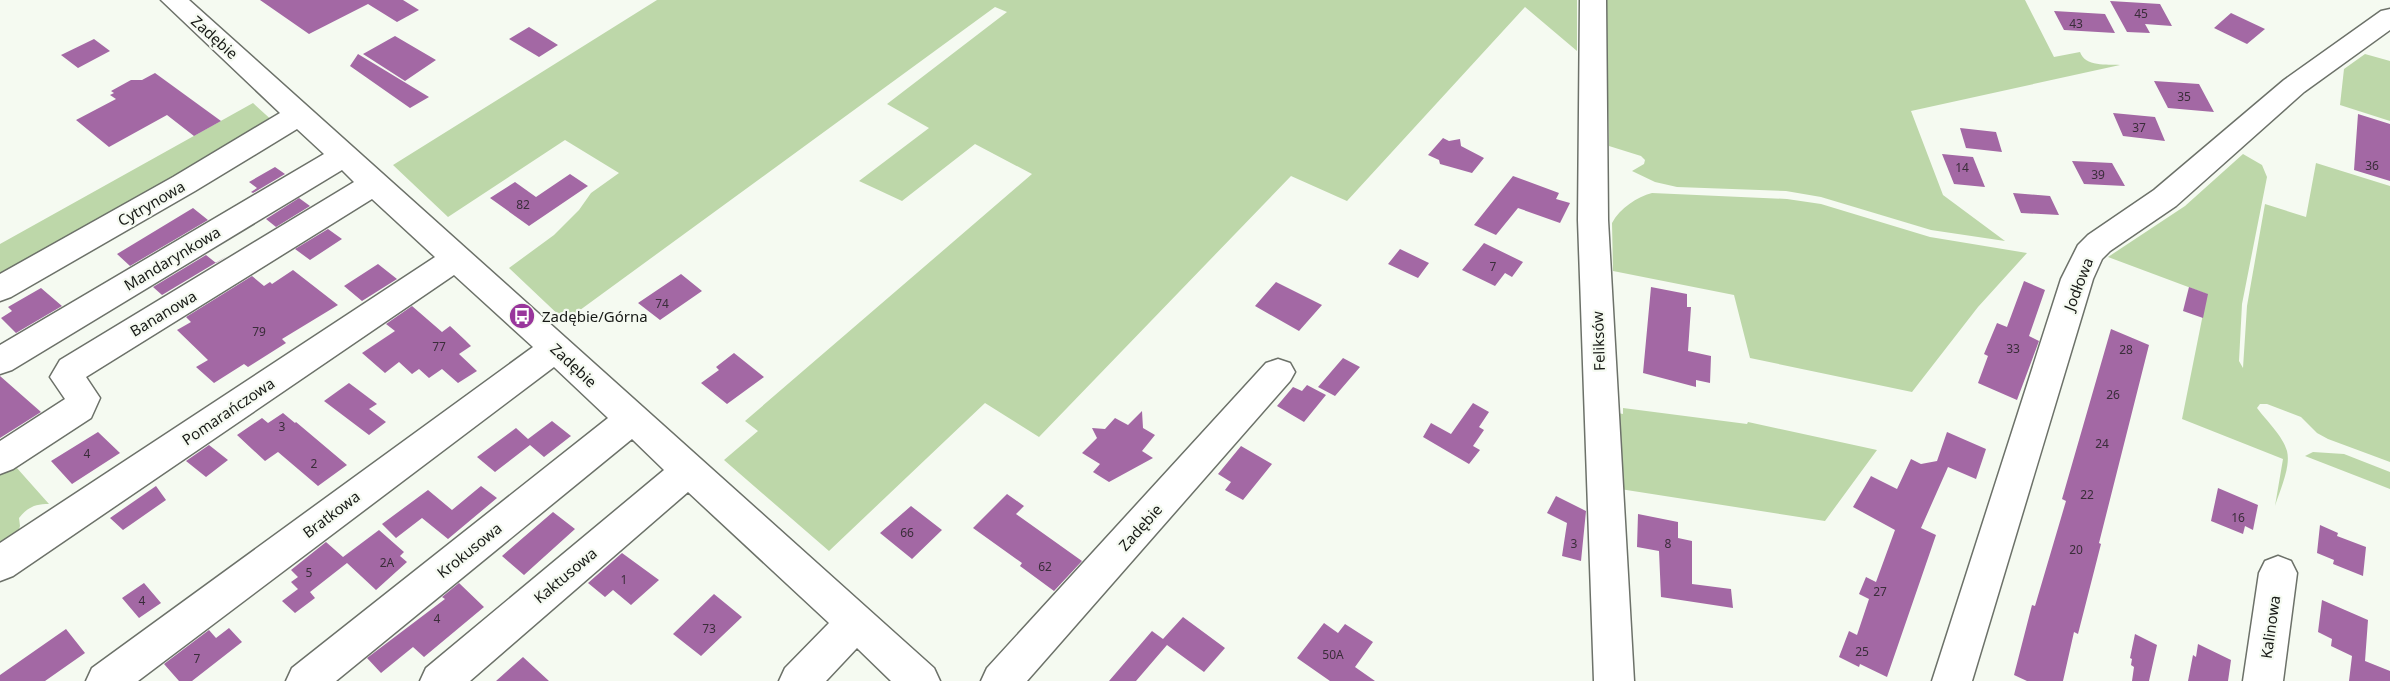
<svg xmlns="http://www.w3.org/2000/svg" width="2390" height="681" viewBox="0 0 2390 681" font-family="'Noto Sans',sans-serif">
<rect width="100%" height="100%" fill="#f5faf1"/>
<path fill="#bdd7a9" d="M657,0H1577V51L1525,7L1347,201L1291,176L1039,437L985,403L829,551L724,460L758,431L745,421L1032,174L975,144L902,201L859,181L929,128L887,104L1007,12L995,7L565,321L509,268L554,235L579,210L591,193L619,173L565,140L448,217L393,165Z
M1600,0H2025L2054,57L2080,52C2085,67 2107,64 2120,65L1911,111L1943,195L2005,241L1931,230L1821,197L1786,191L1677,187L1655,182L1632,171L1644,164L1645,160L1641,156L1609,146L1606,18Z
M2365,54L2390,61V121L2340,105L2344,69Z
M253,103L276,124L0,285V244Z
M2243,154L2262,165L2267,177L2242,304L2239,361L2243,368L2247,306L2265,204L2306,217L2316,163L2390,186V462L2328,439L2317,433L2301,417L2267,404H2260L2257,408C2266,420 2283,436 2287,451C2291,467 2280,490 2275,506L2283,459L2182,419L2207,294L2108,257L2185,206Z
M1652,193L1787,199L1821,204L1930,237L2027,253L1978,307L1912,392L1750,358L1734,295L1613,271L1612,223C1620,208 1637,197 1652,193Z
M1623,408L1747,424L1748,422L1877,450L1825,521L1620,489L1613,412L1623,414Z
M2313,452L2344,454L2390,472V489L2305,456Z
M8,458L49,504C35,504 28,507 19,518L20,526L17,536L0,548V464Z"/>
<path fill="#a368a4" d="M260,0H403L419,10L397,22L368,4L309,34Z
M2110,1L2160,4L2172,26L2145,24L2150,33L2127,32Z
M2054,11L2105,14L2115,33L2064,30Z
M2231,13L2265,29L2247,44L2214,28Z
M529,27L558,45L539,57L509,39Z
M395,36L436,60L405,81L363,54Z
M94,39L110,51L78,68L61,55Z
M358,54L429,97L410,108L350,66Z
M155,73L221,121L194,136L167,115L109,147L76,120L116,99L110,95L114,93L111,91L131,80H142Z
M2154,81L2199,84L2214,112L2168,108Z
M2113,113L2155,117L2165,141L2123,136Z
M2358,114L2390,124V181L2354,170Z
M1960,128L1996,132L2002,152L1966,148Z
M1443,138L1449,141L1460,139L1461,146L1484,158L1472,173L1440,164L1439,160L1428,155Z
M1942,154L1973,157L1985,187L1954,184Z
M2072,161L2112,163L2125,186L2084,184Z
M275,167L285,174L253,193L251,192L257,188L249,182Z
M570,174L588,186L529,226L490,198L515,182L536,197Z
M1513,176L1559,193L1556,199L1570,203L1560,223L1518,208L1496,235L1474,225Z
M2013,193L2050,196L2059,215L2021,213Z
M299,198L310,206L276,227L266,219Z
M193,208L208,220L130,266L117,254Z
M328,229L342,239L310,260L295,249Z
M1484,243L1523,262L1512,277L1505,273L1495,286L1462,270Z
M1400,249L1429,263L1418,278L1388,264Z
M206,255L216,263L227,256L162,295L153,287Z
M378,264L397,279L362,301L344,286Z
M293,270L338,305L282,339L286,343L248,367L244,364L214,383L196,367L208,360L177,330L191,322L186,317L252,276L264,286L270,282L272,284Z
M681,274L702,291L660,320L638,303Z
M2024,281L2045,290L2029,336L2039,341L2017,400L1978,383L1988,356L1984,354L1997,323L2007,327Z
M1276,282L1322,305L1299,331L1255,306Z
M1651,287L1687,294V307H1691L1688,351L1711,356L1710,383L1696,380V387L1643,373Z
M2189,287L2208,294L2203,318L2183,311Z
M41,288L62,306L16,333L1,318L12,311L8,307Z
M412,306L442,332L450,326L465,340L471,346L459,354L477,371L458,383L442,369L429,378L419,369L412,374L399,362L385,373L362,353L395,331L386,324Z
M2111,329L2149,345L2099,543L2101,544L2078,634L2074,632L2063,681H2027L2014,675L2032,605L2035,606L2066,501L2062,499Z
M734,353L764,377L727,404L701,383L719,370L716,367Z
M1343,358L1360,367L1335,396L1318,387Z
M0,376L41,412L0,438Z
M349,383L377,404L369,409L386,422L369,435L324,401Z
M1307,385L1326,395L1304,422L1277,406L1293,387L1302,391Z
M1473,403L1489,412L1479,427L1484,430L1473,446L1480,450L1469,464L1423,437L1431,423L1451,434Z
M1142,411L1143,428L1155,435L1142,451L1153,458L1109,482L1093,472L1100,464L1082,453L1097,438L1092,428L1105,429L1115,418L1128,425Z
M283,413L295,423L296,422L347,465L318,486L278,452L265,461L237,435L262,418L268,423Z
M552,421L571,436L544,457L530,445L495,472L477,457L516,428L528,439Z
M98,432L120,453L72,484L51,461Z
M1947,432L1986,449L1976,479L1948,467L1921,528L1936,535L1887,677L1860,664L1859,667L1839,657L1849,631L1857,635L1869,599L1859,594L1866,577L1876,582L1895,530L1853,507L1871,476L1897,489L1911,459L1921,464L1937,461Z
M209,445L228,460L206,477L186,461Z
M1241,446L1272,464L1243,500L1225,490L1231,482L1218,474Z
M156,486L166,500L123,530L110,518Z
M481,486L497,498L448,539L422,518L396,538L382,524L428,490L452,510Z
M2218,488L2258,505L2253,530L2245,526L2243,534L2211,521Z
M1007,494L1024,506L1016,514L1082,561L1054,591L1020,566L1022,563L973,528Z
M1556,496L1586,511L1581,561L1562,556L1567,523L1547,513Z
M911,506L942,530L912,559L880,533Z
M553,512L575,529L524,575L502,556Z
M1638,514L1678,522V538L1692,541V584L1731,589L1733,608L1661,597L1659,551L1637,547Z
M2320,525L2338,533L2337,536L2366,547L2363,576L2333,564L2334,560L2317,553Z
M379,530L404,552L400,556L407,562L376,590L347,563L310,592L315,598L295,613L282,601L298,589L291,582L298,577L291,570L326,542L343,557Z
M622,553L659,580L631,605L613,590L605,597L588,583Z
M144,583L161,603L139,618L122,598Z
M459,583L484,607L424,657L413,647L381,673L367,658L445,599L442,597Z
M714,594L742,617L701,656L673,634Z
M2322,600L2368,620L2365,661L2390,671V681H2349L2352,656L2331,646L2332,639L2318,632Z
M1183,617L1225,648L1204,672L1167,645L1136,681H1109L1152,631L1163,639Z
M1324,623L1338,633L1345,624L1373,642L1355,667L1375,681H1330L1297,658Z
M229,628L242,642L192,681H179L164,664L209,630L216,638Z
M66,629L85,653L45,681H0V675Z
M2135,634L2157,645L2149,681H2132L2134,667L2131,665L2132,659L2130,658Z
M2198,644L2231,660L2228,681H2188L2193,655L2196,657Z
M523,657L549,681H496Z"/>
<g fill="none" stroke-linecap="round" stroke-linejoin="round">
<g stroke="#6c7169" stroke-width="3">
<path id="minor" d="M161,0H189L934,668L940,681H891L857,648L826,681H779L785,668L829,623L688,492L470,681H420L426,668L664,470L632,439L336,681H286L292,668L608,418L554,367L138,681H86L92,668L533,347L454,275L13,576L0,581V543L435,257L372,199L86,377L100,398L91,418L13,469L0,474V441L65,399L50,377L60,360L354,182L342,170L12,370L0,374V345L324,154L297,129L195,191L11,297L0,301V274L173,177L280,113Z
M1580,0H1606L1608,220L1634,681H1594L1578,220Z
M2390,9V30L2304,92L2176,206L2110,251L2102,259L2093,279L1972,681H1932L2061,279L2078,245L2088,235L2154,190L2284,80L2381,11Z
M1278,359L1290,363L1295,372L1290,381L1027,681H981L987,668L1266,363Z
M2278,556L2291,561L2297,573L2283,681H2243L2259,573L2265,561Z"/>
</g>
<use href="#minor" fill="#fff" fill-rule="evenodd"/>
</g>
<defs>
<g id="bus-disc" transform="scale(1.35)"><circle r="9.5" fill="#99369c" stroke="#f5faf1"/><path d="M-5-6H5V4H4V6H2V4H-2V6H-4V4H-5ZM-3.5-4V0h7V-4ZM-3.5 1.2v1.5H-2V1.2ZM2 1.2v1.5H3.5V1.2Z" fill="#fff"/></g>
</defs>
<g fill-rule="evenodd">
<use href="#bus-disc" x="522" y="316"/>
</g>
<g text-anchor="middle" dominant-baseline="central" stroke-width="4.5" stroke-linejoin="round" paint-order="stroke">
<g font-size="12" fill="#3a2d3a">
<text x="2141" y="13">45</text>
<text x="2076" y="23">43</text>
<text x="2184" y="96">35</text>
<text x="2139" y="127">37</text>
<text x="2372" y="165">36</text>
<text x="1962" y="167">14</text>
<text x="2098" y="174">39</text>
<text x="523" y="204">82</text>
<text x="1493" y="266">7</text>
<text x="662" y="303">74</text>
<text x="259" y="331">79</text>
<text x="439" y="346">77</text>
<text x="2013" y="348">33</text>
<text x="2126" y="349">28</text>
<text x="2113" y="394">26</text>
<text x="282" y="426">3</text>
<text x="2102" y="443">24</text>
<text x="87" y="453">4</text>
<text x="314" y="463">2</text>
<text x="2087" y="494">22</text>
<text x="2238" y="517">16</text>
<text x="907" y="532">66</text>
<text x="1574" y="543">3</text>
<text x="1668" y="543">8</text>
<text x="2076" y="549">20</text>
<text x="387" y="562">2A</text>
<text x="1045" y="566">62</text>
<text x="309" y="572">5</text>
<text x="624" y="579">1</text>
<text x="1880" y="591">27</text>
<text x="142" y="600">4</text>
<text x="437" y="618">4</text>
<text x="709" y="628">73</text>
<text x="1862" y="651">25</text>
<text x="1333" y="654">50A</text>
<text x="197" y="658">7</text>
</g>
<g font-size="15" fill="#171916" stroke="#f5faf1">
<text transform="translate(215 37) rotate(42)">Zadębie</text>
<text transform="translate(151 203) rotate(-30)">Cytrynowa</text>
<text transform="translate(172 258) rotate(-31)">Mandarynkowa</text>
<text transform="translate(2078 284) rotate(-69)">Jodłowa</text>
<text transform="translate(163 313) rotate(-31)">Bananowa</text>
<text transform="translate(1598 341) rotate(-92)">Feliksów</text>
<text transform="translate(574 365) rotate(43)">Zadębie</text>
<text transform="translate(228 411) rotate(-34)">Pomarańczowa</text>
<text transform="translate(331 514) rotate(-37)">Bratkowa</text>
<text transform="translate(1140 527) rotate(-48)">Zadębie</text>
<text transform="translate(469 550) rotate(-39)">Krokusowa</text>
<text transform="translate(565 575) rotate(-40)">Kaktusowa</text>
<text transform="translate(2270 627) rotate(-82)">Kalinowa</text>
</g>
<g font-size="15" fill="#171916" stroke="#f5faf1" text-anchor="start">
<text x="542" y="316">Zadębie/Górna</text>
</g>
</g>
</svg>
